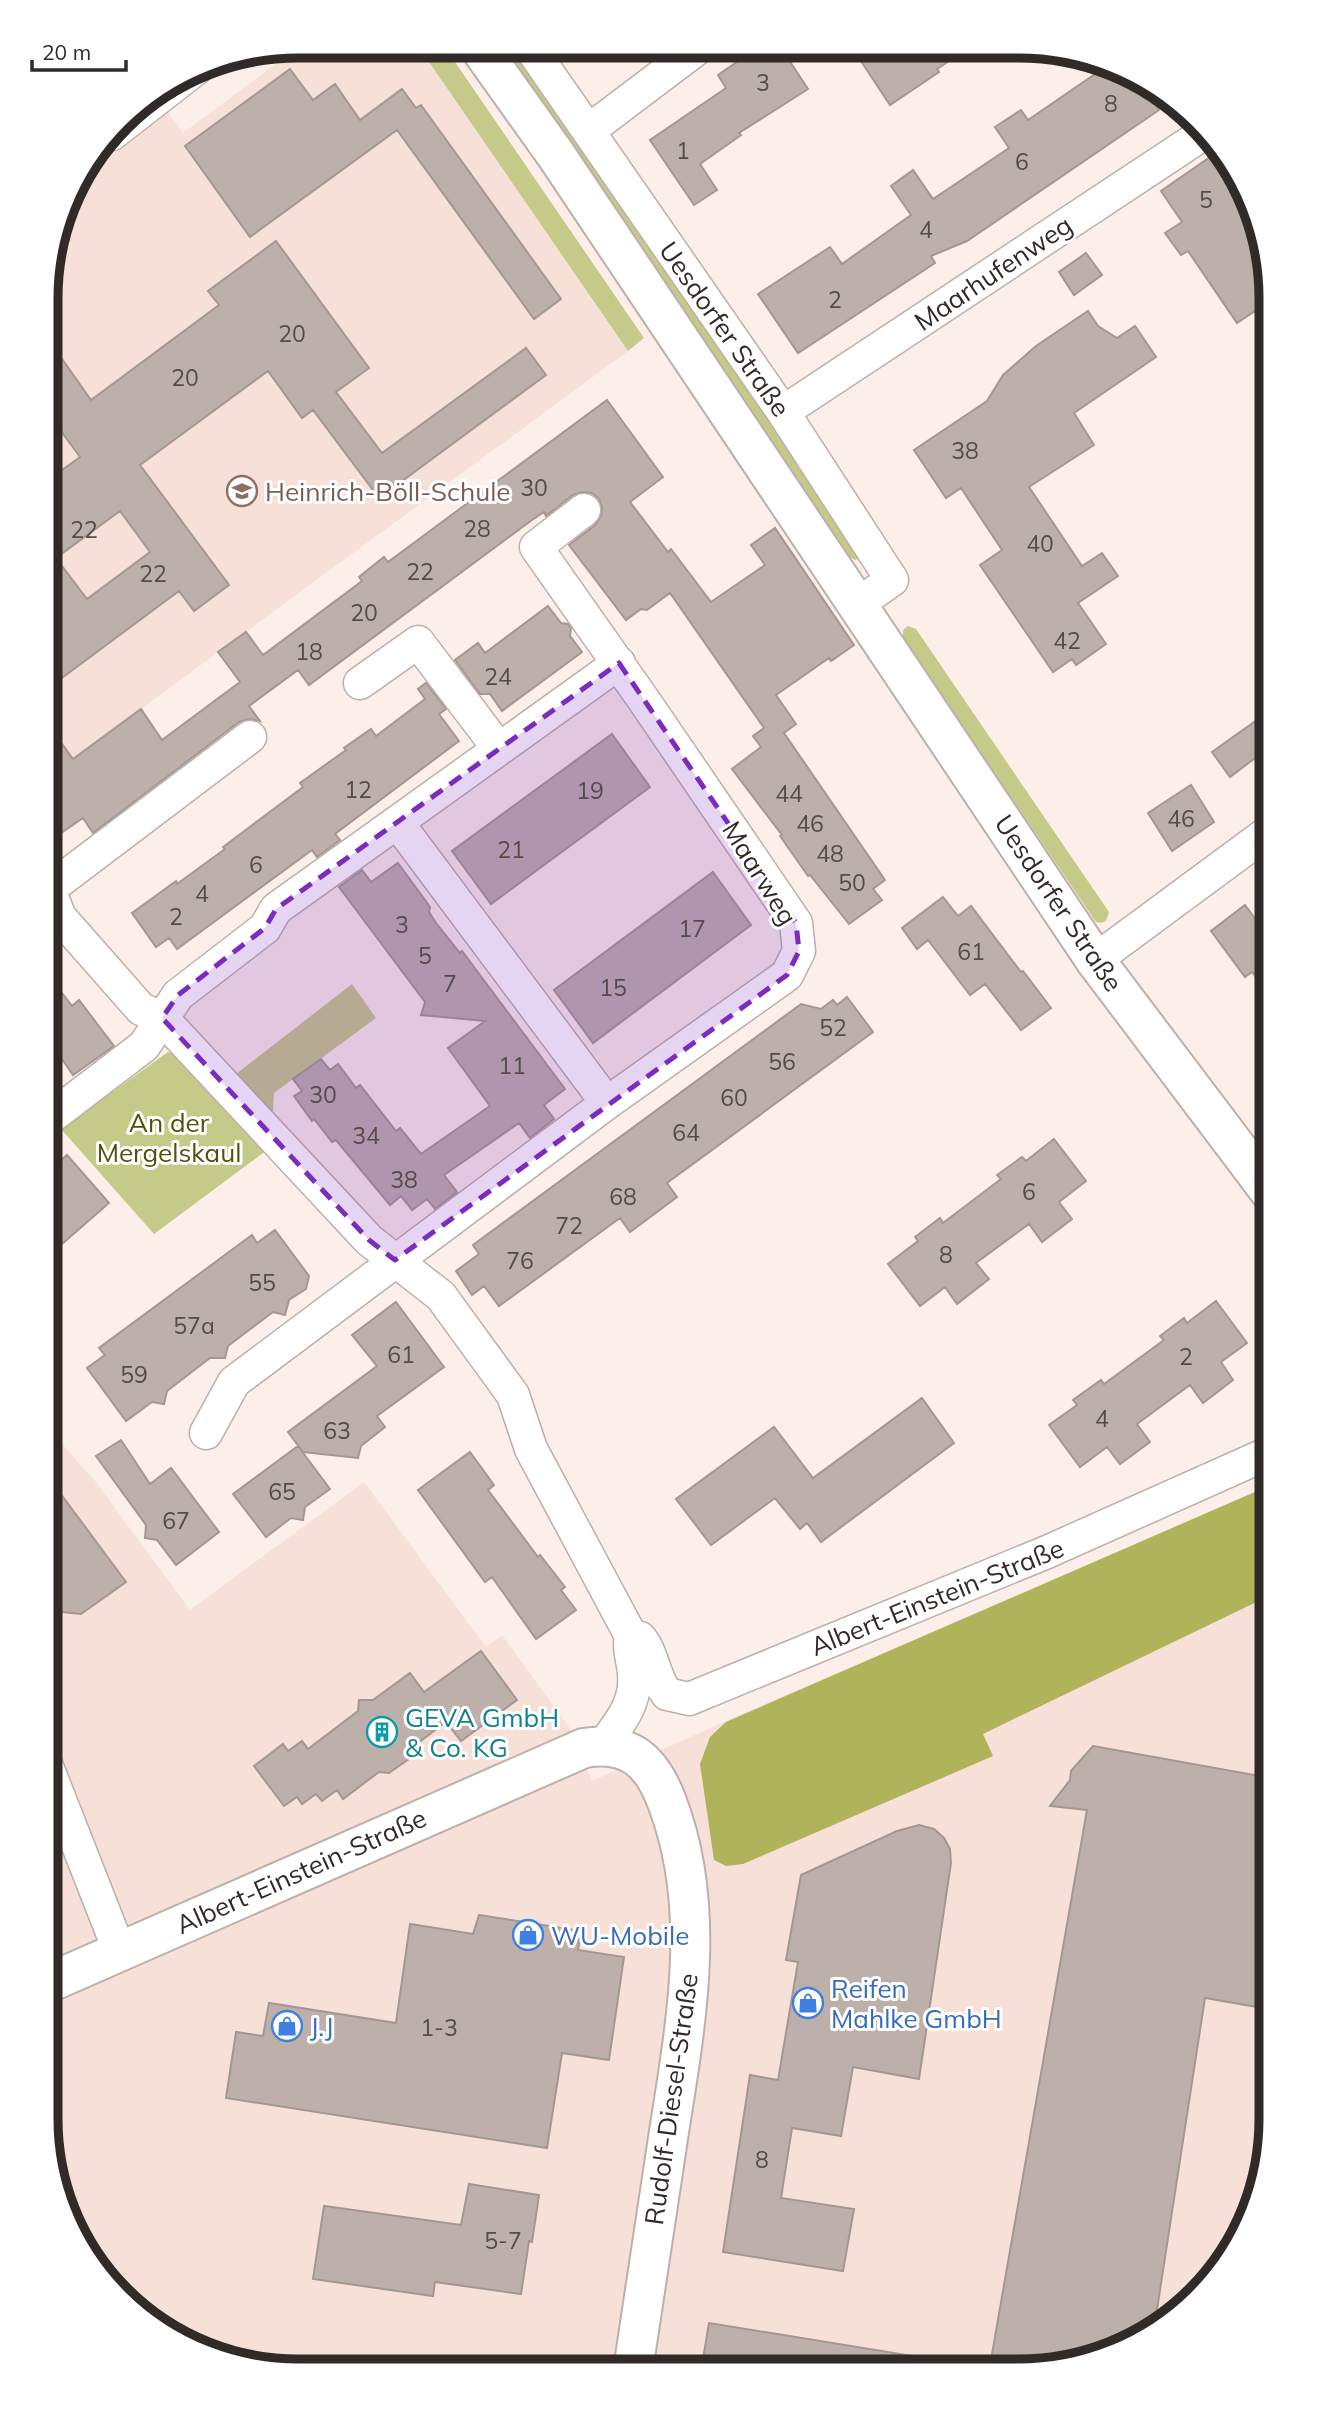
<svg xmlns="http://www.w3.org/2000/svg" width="1317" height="2417" viewBox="0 0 1317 2417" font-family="Mulish,sans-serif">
<rect width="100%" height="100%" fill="#fceee9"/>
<path fill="#f6e0d7" d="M298,46H418L628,351L47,778L48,265L72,186L78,177L168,112L183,133L277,63L269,51Z
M46,1426L95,1481L190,1610L364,1482L486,1647L502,1635L569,1727L592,1781L735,1717L1271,1485V2136L1258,2201L1220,2272L1172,2320L1101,2358L1019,2371L265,2369L187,2346L132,2309L59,2201L46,2119Z"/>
<path fill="#c6ca88" d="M418,46H444L644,338L628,351Z
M501,47H521L863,548L861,558L855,560L848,556Z
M908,626L916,629L1109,912L1106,921L1101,923L1096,922L903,639V630Z
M352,984L376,1018L274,1093L273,1113L236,1074Z
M168,1052L193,1060L271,1147L154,1234L61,1129Z"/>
<path fill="#afb359" d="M1271,1485V1595L983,1734L993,1756L743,1864L726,1866L714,1860L700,1764L710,1737L726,1722Z"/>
<path fill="#bdb0ab" stroke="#a49793" stroke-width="2" fill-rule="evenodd" d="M757,48H781L808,89L739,133L741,135L700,164L717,190L694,205L650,140L726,88L718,75Z
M853,49H897L966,50L937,69L939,72L890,105Z
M1104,68L1144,88L1159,110L967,241L931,256L935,263L798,353L758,294L830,247L842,264L911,215L891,186L913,170L933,199L1009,148L995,127L1021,110L1028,120Z
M290,69L313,100L335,84L360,120L402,89L416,108L421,105L561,299L534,319L397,130L250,237L185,146Z
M1216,153L1258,216L1259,220L1246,229L1265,257L1271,298V335L1255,311L1237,323L1188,251L1181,255L1165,233L1182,222L1161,191Z
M276,241L369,368L336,392L382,453L526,348L546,375L379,498L313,410L302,418L268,371L140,465L229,585L194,611L179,591L47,689V481L80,457L47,412L48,339L91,400L219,305L208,291ZM120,511L150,552L87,599L56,558Z
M1086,253L1102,275L1074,295L1059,272Z
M1088,311L1098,326L1117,338L1135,326L1156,357L1074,413L1094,445L1029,487L1082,566L1102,553L1118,576L1078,603L1106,644L1076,665L1072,659L1053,672L980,565L1002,550L961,488L946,498L914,450L987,401L1003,375L1036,346Z
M607,400L663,477L630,502L668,552L671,549L711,602L765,565L751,545L775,528L854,645L831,661L829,658L776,695L796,724L784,733L885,880L873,889L882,900L849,924L810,875L808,876L780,836L782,835L732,769L761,747L753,736L764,728L670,593L647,610L641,609L626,620L569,545L595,525L601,516L602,507L599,499L592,493L582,492L573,495L546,516L544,512L532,520L309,685L298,670L249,706L260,721L248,719L239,722L93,833L83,818L61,833L47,813V723L73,759L141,709L162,740L240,682L218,652L246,632L263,655L362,581L359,577L384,557L388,562Z
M548,606L561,623L568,624L571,628L570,636L582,652L502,711L490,694H480L455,660L478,643L485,653Z
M426,683L446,709L439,714L459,741L335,834L340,840L317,857L312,850L177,949L169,938L156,947L132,913L176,881L177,884L225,849L223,847L303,787L300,783L346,750L344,748L371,729L376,736L425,699L418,689Z
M1271,710V746L1230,777L1212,752Z
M612,734L650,787L491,904L452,851Z
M1191,785L1214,822L1172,851L1148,813Z
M398,863L430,907L429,912L436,923L460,953L462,951L565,1089L544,1105L554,1119L530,1138L519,1123L444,1175L457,1192L435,1209L427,1199L412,1210L401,1196L390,1205L336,1140L332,1142L314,1119L312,1121L294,1096L302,1091L293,1079L321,1059L330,1070L338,1064L356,1088L360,1085L396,1131L400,1128L421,1154L490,1106L448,1048L485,1021L421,1015L425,1002L339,887L362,870L371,882Z
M713,872L751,925L593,1043L554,990Z
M943,897L958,916L971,906L1021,972L1023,971L1051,1008L1021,1030L985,984L970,995L928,940L917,949L902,928Z
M1245,905L1271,940V997L1252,972L1245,977L1211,931Z
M47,973L72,1006L79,1000L114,1046L73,1075L57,1052L47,1060Z
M847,997L873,1032L667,1183L677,1197L630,1232L620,1218L499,1306L484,1286L472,1295L456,1271L479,1254L473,1245L801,1004L821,1009L833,1000L837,1005Z
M1054,1139L1086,1181L1059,1202L1072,1219L1042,1242L1029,1224L976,1263L989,1279L957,1304L945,1287L920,1306L888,1264L918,1241L915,1237L940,1218L943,1223L1001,1179L997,1175L1022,1157L1026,1161Z
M67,1155L109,1203L46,1258L47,1173Z
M275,1230L309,1276L306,1289L289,1300L285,1315L273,1312L228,1346L225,1358H210L167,1391L164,1404L152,1402L126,1421L87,1368L105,1355L99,1348L252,1235L257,1243Z
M1216,1301L1247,1343L1221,1362L1233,1380L1203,1403L1190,1385L1137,1424L1150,1442L1120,1464L1107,1447L1080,1467L1049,1425L1077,1405L1073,1400L1101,1380L1104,1384L1164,1340L1160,1336L1184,1318L1187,1323Z
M396,1302L444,1367L377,1416L385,1427L361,1446L358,1458L303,1452L288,1432L377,1366L352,1335Z
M922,1398L954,1443L821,1542L807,1523L800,1529L775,1498L711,1545L676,1499L774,1427L813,1478Z
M121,1440L150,1484L171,1468L219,1532L176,1565L157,1540L145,1538L146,1525L96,1456Z
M298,1446L330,1489L305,1507L303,1520L291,1518L266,1537L233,1494Z
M470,1452L494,1485L488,1490L538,1557L540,1555L565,1587L561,1590L576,1610L536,1639L492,1577L485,1582L418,1490Z
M46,1474L126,1582L81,1614L52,1611L46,1603Z
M481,1651L517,1700L461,1741L446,1722L410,1749L409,1759L389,1773L379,1772L343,1799L337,1790L322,1801L316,1794L302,1804L297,1797L284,1806L254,1766L283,1744L288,1751L302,1741L308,1749L358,1711L359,1700H373L410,1673L424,1692Z
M1093,1746L1271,1778V1962L1263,2008L1205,1998L1154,2329L1101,2358L1019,2371H989L1087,1810L1050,1806L1070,1780L1071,1771Z
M919,1825L934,1829L944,1838L950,1849L951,1863L919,2079L853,2067L841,2136L792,2128L781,2198L854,2209L843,2271L723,2252L750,2075L778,2080L798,1962L786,1960L801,1875L897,1831Z
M479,1915L581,1931L578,1950L624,1957L609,2060L562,2053L547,2148L226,2098L236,2032L263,2036L269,2003L396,2023L410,1924L473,1934Z
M469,2184L539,2195L532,2242L529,2241L521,2294L435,2282L433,2296L313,2279L324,2206L461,2225Z
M709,2323L919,2357L918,2371H701Z"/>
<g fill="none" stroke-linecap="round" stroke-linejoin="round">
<g stroke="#bdb0ab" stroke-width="35">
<path id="minor" d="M530,47L783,412L892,580L858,604
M588,131L698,48
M112,134L202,64
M783,412L1203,134
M360,683L418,642L499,749
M397,822L607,1103
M47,880H61L250,737
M53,900L60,917L141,1009L162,1018L369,1240L441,1296L513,1395L531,1449L631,1636C628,1650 633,1659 634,1674C637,1702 620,1723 604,1744
M1095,960L1271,830
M47,1120L144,1046L178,995L265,928L276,909L619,663
M206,1433L234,1382L607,1103L787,975L799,951L796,923L643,699L536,547L584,510
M640,1638C653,1653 654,1678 667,1694L689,1699L1047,1552L1271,1452
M46,1764L119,1950"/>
</g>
<g stroke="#bdb0ab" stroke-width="42">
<path id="tertiary" d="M479,47L556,155L1095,960L1271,1193
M46,1984L584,1748C630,1740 652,1762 667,1802C712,1919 681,2046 664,2165C654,2233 643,2302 633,2370"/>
</g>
<use href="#minor" stroke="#fff" stroke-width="32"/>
<use href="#tertiary" stroke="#fff" stroke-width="38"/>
</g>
<path fill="#7b2cbf" fill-opacity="0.2" stroke="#7b2cbf" stroke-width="5" stroke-dasharray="14 9" stroke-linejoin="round" d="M619,663L796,923L799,951L787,975L395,1260L369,1240L162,1018L178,995L265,928L276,909Z"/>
<defs>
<g id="school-ring" transform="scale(1.575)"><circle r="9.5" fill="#fff" stroke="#8d6e63" stroke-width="1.5"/><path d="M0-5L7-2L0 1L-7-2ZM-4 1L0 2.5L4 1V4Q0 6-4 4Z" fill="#8d6e63"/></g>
<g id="building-ring" transform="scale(1.575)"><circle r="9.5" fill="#fff" stroke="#0f9aa8" stroke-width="1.5"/><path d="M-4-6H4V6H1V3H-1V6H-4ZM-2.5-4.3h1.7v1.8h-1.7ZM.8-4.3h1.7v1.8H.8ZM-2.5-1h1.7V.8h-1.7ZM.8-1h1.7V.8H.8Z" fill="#0f9aa8"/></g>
<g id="shop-ring" transform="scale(1.575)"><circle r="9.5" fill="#fff" stroke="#3f7fe0" stroke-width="1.5"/><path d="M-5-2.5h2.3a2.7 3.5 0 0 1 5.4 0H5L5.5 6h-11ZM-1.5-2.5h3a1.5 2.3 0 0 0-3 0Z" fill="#3f7fe0"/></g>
</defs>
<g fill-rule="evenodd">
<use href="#school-ring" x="242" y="491"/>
<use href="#building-ring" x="382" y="1732"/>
<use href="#shop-ring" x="528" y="1935"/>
<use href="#shop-ring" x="808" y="2003"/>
<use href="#shop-ring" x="287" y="2026"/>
</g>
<g text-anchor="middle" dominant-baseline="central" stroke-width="6" stroke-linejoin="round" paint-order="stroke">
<g font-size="23" fill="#534c4a">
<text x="763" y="82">3</text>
<text x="1111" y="103">8</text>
<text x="683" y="150">1</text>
<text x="1022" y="161">6</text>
<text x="1206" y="199">5</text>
<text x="926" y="229">4</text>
<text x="835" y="299">2</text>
<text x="292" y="333">20</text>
<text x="185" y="377">20</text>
<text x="965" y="450">38</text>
<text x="534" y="487">30</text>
<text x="477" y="528">28</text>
<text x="84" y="529">22</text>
<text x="1040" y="543">40</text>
<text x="420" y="571">22</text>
<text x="153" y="573">22</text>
<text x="364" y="612">20</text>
<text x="1067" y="640">42</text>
<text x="309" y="651">18</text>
<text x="498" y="676">24</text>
<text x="358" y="789">12</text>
<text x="590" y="790">19</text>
<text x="789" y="793">44</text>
<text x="1181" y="818">46</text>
<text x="810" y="823">46</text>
<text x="511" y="849">21</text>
<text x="830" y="853">48</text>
<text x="256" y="864">6</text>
<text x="852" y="882">50</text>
<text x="202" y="893">4</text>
<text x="176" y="916">2</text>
<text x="402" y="924">3</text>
<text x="692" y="928">17</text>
<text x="971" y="951">61</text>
<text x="425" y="955">5</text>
<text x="450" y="983">7</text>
<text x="613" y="987">15</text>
<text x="833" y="1027">52</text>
<text x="782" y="1061">56</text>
<text x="512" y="1065">11</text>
<text x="323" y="1094">30</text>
<text x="734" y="1097">60</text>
<text x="686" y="1132">64</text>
<text x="366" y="1135">34</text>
<text x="404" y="1179">38</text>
<text x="1029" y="1191">6</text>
<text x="623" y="1196">68</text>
<text x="569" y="1225">72</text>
<text x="946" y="1254">8</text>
<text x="520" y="1260">76</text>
<text x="262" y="1282">55</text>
<text x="194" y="1325">57a</text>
<text x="401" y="1354">61</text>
<text x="1186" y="1356">2</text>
<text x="134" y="1374">59</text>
<text x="1102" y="1418">4</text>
<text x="337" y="1430">63</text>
<text x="282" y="1491">65</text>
<text x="176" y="1520">67</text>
<text x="439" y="2027">1-3</text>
<text x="762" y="2159">8</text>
<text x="503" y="2240">5-7</text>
</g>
<g font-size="26" fill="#302b29" stroke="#fff">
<text transform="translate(993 273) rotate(-34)">Maarhufenweg</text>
<text transform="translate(725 329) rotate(55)">Uesdorfer Straße</text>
<text transform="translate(760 873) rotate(58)">Maarweg</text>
<text transform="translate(1059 903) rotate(56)">Uesdorfer Straße</text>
<text transform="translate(937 1597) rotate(-22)">Albert-Einstein-Straße</text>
<text transform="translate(301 1871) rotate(-24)">Albert-Einstein-Straße</text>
<text transform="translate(671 2099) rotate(-82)">Rudolf-Diesel-Straße</text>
</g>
<g font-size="26" fill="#785e54" stroke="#fff" text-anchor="start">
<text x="265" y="491">Heinrich-Böll-Schule</text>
</g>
<g font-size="26" fill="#50520c" stroke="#fff">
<text x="169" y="1122">An der<tspan x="169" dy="30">Mergelskaul</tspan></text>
</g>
<g font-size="26" fill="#0d838f" stroke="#fff" text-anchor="start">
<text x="405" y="1717">GEVA GmbH<tspan x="405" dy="30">&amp; Co. KG</tspan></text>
</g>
<g font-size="26" fill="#366cbe" stroke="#fff" text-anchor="start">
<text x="551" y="1935">WU-Mobile</text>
<text x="831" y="1988">Reifen<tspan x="831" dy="30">Mahlke GmbH</tspan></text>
<text x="310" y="2026">J.J</text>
</g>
</g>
<path d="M0 0H1317V2417H0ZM298 58H1019A240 240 0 0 1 1259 298V2119A240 240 0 0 1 1019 2359H298A240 240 0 0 1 58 2119V298A240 240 0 0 1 298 58Z" fill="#fff" fill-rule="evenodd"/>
<path fill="none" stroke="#302b29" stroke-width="9" d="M298 58H1019A240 240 0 0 1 1259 298V2119A240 240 0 0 1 1019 2359H298A240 240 0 0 1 58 2119V298A240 240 0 0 1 298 58Z"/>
<path d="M32 60v10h94v-10" fill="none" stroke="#302b29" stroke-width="3.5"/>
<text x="42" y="60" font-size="21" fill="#302b29" stroke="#ffffff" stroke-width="5" paint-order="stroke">20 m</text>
</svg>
